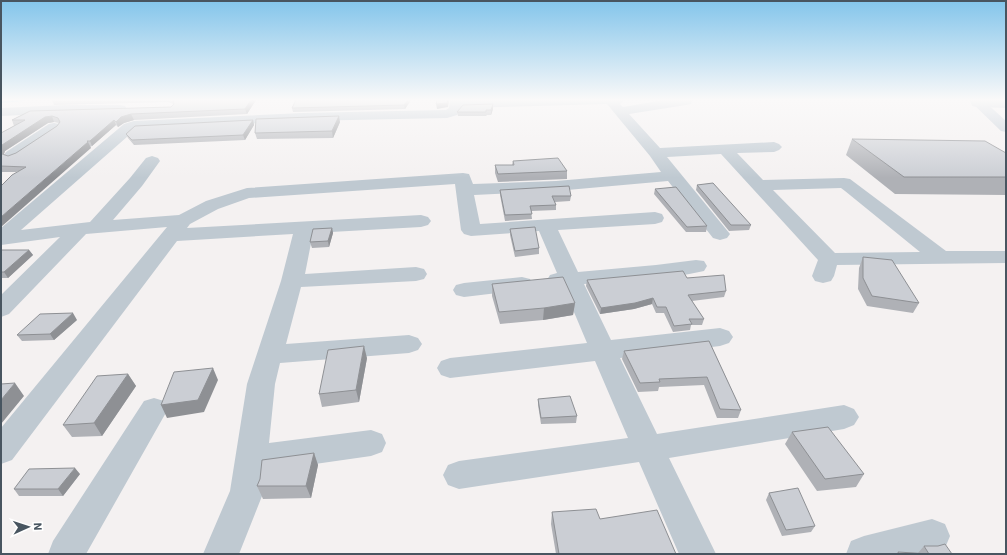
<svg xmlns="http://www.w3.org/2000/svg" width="1007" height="555" viewBox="0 0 1007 555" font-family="'IBM Plex Sans',sans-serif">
<rect width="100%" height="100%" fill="#f4f1f1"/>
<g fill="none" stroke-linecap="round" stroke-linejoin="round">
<path fill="#8bdef0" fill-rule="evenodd" d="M26,100L24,101L1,103V101Z"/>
<path fill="#bfc9d1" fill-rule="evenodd" d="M450,100H625L620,104L623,107L664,100H692L691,104L686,105L629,114L660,148L774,142L779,144L782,147L779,150L774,152L737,153L763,180L844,178L850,179L946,251H1006V263L837,265L834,276L831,281L823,283L815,281L812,276L818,260L721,154L667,157L730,234L727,238L720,240L713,238L668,181L556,191L474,195L480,224L655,212L662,214L664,218L662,222L655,224L558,230L578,272L656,265L696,260L704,261L707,266L704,271C665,280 624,281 584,284L611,340L720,328L729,331L733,337L729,343L720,346L620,358L657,434L844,405L854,409L859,417L854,425L844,429L669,458L716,554H679L639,462L459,489L448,485L443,475L448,465L459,461L628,438L595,361L450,378L441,375L437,368L441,361L450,358L587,343L563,286L550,285L547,280L550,275L557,273L539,231L471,236L464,234L461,230L455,184L249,198L218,209L190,224L187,228L421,215L428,217L431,221L428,225L421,227L313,233L305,274L416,267L424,269L427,274L424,279L416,281L301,287L286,344L409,335L418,338L422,344L418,350L409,353L280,363L275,384L269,443L371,430L382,434L386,443L382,452L371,456L266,471L264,491L239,554H203L230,491L247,384L281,281L293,234L177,241L12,460L1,464V428L167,227L86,234L9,314L1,317V295L60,237L1,245V228L124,124L134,121L302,113L446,110L449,108ZM607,104L650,156L661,172L556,181L473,184L469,174L463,173L247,188L206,201L179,215L113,220L142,186L160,161L158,158L152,156L146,158L130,178L90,222L21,230L136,129L302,121L447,118L457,115L462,108ZM841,188L845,191L920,252L835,253L773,190Z
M972,100H1006V108L977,107L972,106L971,103Z
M64,105H120L125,106L127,109L125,112L120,113H64L1,116V108Z
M54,123L59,124L61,127L59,130L18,158L12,160L6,158L4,155L6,152L49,124Z
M522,277L530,279L533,284L530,289L464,297L456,295L453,290L456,285L464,283Z
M154,398L164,401L168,409L86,554H48L53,541L144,401Z
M932,519L945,524L950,536L945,548L929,554H846L851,541L864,536Z"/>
<path fill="#bfcad5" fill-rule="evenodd" d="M969,100H983L1006,121V132L1001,131Z"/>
</g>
<path fill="#afb1b6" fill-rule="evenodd" d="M52,100H256L247,114L134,120L124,123L118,127L116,125L92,146L90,147L91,148L16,172H1V133L14,126L12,120L30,111L171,107L174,104L168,102L54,105ZM54,122L59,123L57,126L16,153L8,156L4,154L5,151L48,123Z
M296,100H411L405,109L293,112L292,108Z
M493,104V109L491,115H487L486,116H458L457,112Z
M253,120L254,125L245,140L134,145L128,138L126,134Z
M340,122L333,138L257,139L255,133Z
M852,139L1006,153V195L895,194L846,155Z
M513,161L567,171V179L498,182L495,173V165H512Z
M697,185L751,225L749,230L729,231L696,190Z
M655,189L707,226L706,232H686L654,194Z
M500,190L571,196L570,201L555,202L556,205V210L531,211L532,219L505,221L500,195Z
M332,228L333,233L329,247L312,248L310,242Z
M510,229L539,248V254L515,257L510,235Z
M1,250H29L33,255L8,278H1Z
M863,257L919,303L913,313L867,306L858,289L859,268Z
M687,278L726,291L724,297L692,301L704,319L702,325H691L690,330L673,332L664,313H656L652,304L634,309L600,314L586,286L587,280Z
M492,284L575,303L573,315L543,320L500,324L492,296Z
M77,320L54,340L22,341L17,335Z
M709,341L741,410L738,418H717L704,385L659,387L658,391L638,392L622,359L624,351Z
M367,358L359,402L322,407L319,394Z
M128,374L136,386L102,436L72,437L63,425Z
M538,399L577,416L576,423L541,424L538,405Z
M792,432L864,474L856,487L817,491L785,444Z
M314,453L318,465L311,498L263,499L257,486Z
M80,474L63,496H19L14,489Z
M769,493L815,526L811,532L782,536L766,500Z
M552,512L600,519L676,554H556L551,524Z
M924,546L952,554H896L898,552L918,553Z"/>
<path fill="#8e9094" d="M251,100H256L247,114L245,109Z
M408,100H411L405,109L404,105Z
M448,100H449L448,107L437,109L436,104Z
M493,104V109L491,115V110Z
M131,114L134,120L124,123L118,127L116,122L121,117Z
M52,116L54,122L48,123L5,151L3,156L1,153V147L2,145L45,117Z
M339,116L340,122L333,138L332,131Z
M114,120L116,125L92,146L90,141Z
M253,120L254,125L245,140L243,135Z
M88,142L91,148L1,227V217Z
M332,228L333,233L329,247L328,241Z
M29,250L33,255L8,278L4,272Z
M653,298L652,304L634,309L600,314L601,308Z
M575,303L573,315L543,320L544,308Z
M73,313L77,320L54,340L50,334Z
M364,346L367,358L359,402L356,390Z
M213,368L218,380L204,412L167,418L161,405Z
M128,374L136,386L102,436L94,423Z
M15,383L24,396L1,424V400Z
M314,453L318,465L311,498L306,486Z
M75,468L80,474L63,496L58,489Z"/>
<path fill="#cbced4" stroke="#8e9094" d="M173,100H251L245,109L131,114L121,117L116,122L114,120L90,141H87L88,142L1,217V186L12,175L26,167L1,166V152L2,154L8,156L16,153L57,126L60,122L58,118L52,116L45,117L2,145L1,147V133L25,120H12L30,111L171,107L174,104Z
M296,100H408L404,105L292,108Z
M437,100H448L447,103L436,104Z
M493,104L491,110H486V112H457L463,105Z
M339,116L332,131L255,133L256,119Z
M253,120L243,135L132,140L126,134L135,126Z
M852,139L985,141L1006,153V177H904Z
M558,158L567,171L498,174L495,165H514L513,161Z
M713,183L751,225H731L697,185Z
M569,186L571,196H552L556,205L530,206L532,214L505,215L500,190Z
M676,187L707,226L687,227L655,189Z
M535,227L539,248L515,251L510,229Z
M332,228L328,241L310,242L313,229Z
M1,250H29L4,272H1Z
M863,257L892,260L919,303L872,296L863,278Z
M683,271L687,278L724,275L726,291L688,295L704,319H689L692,324L674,326L666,307H657L653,298L635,303L601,308L587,280Z
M563,277L575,303L544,308L499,312L492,284Z
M73,313L50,334L17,335L40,314Z
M709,341L741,410L720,409L707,377L659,379L660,382L640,383L624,351Z
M364,346L356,390L319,394L328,350Z
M213,368L198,400L161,405L174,372Z
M128,374L94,423L63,425L97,376Z
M15,383L1,400V384Z
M570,396L577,416L541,418L538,399Z
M828,427L864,474L825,479L792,432Z
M314,453L306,486H257L260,479L262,460Z
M75,468L58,489H14L29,469Z
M798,488L815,526L786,530L769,493Z
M596,509L600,519L657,510L676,554H559L552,512Z
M945,544L952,554H899L898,552L929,554L924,546H938Z"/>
<linearGradient id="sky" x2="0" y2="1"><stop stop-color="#83c5eb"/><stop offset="0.56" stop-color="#faf9f9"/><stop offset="1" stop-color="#faf9f9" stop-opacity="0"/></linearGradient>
<rect width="1007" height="178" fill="url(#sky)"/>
<rect width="1007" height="555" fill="none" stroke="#485560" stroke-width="4"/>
<g transform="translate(28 527) rotate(87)" stroke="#ffffff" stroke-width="3" paint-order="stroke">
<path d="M0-3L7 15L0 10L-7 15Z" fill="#485560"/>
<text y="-6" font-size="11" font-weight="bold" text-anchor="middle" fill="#485560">N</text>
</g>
</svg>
